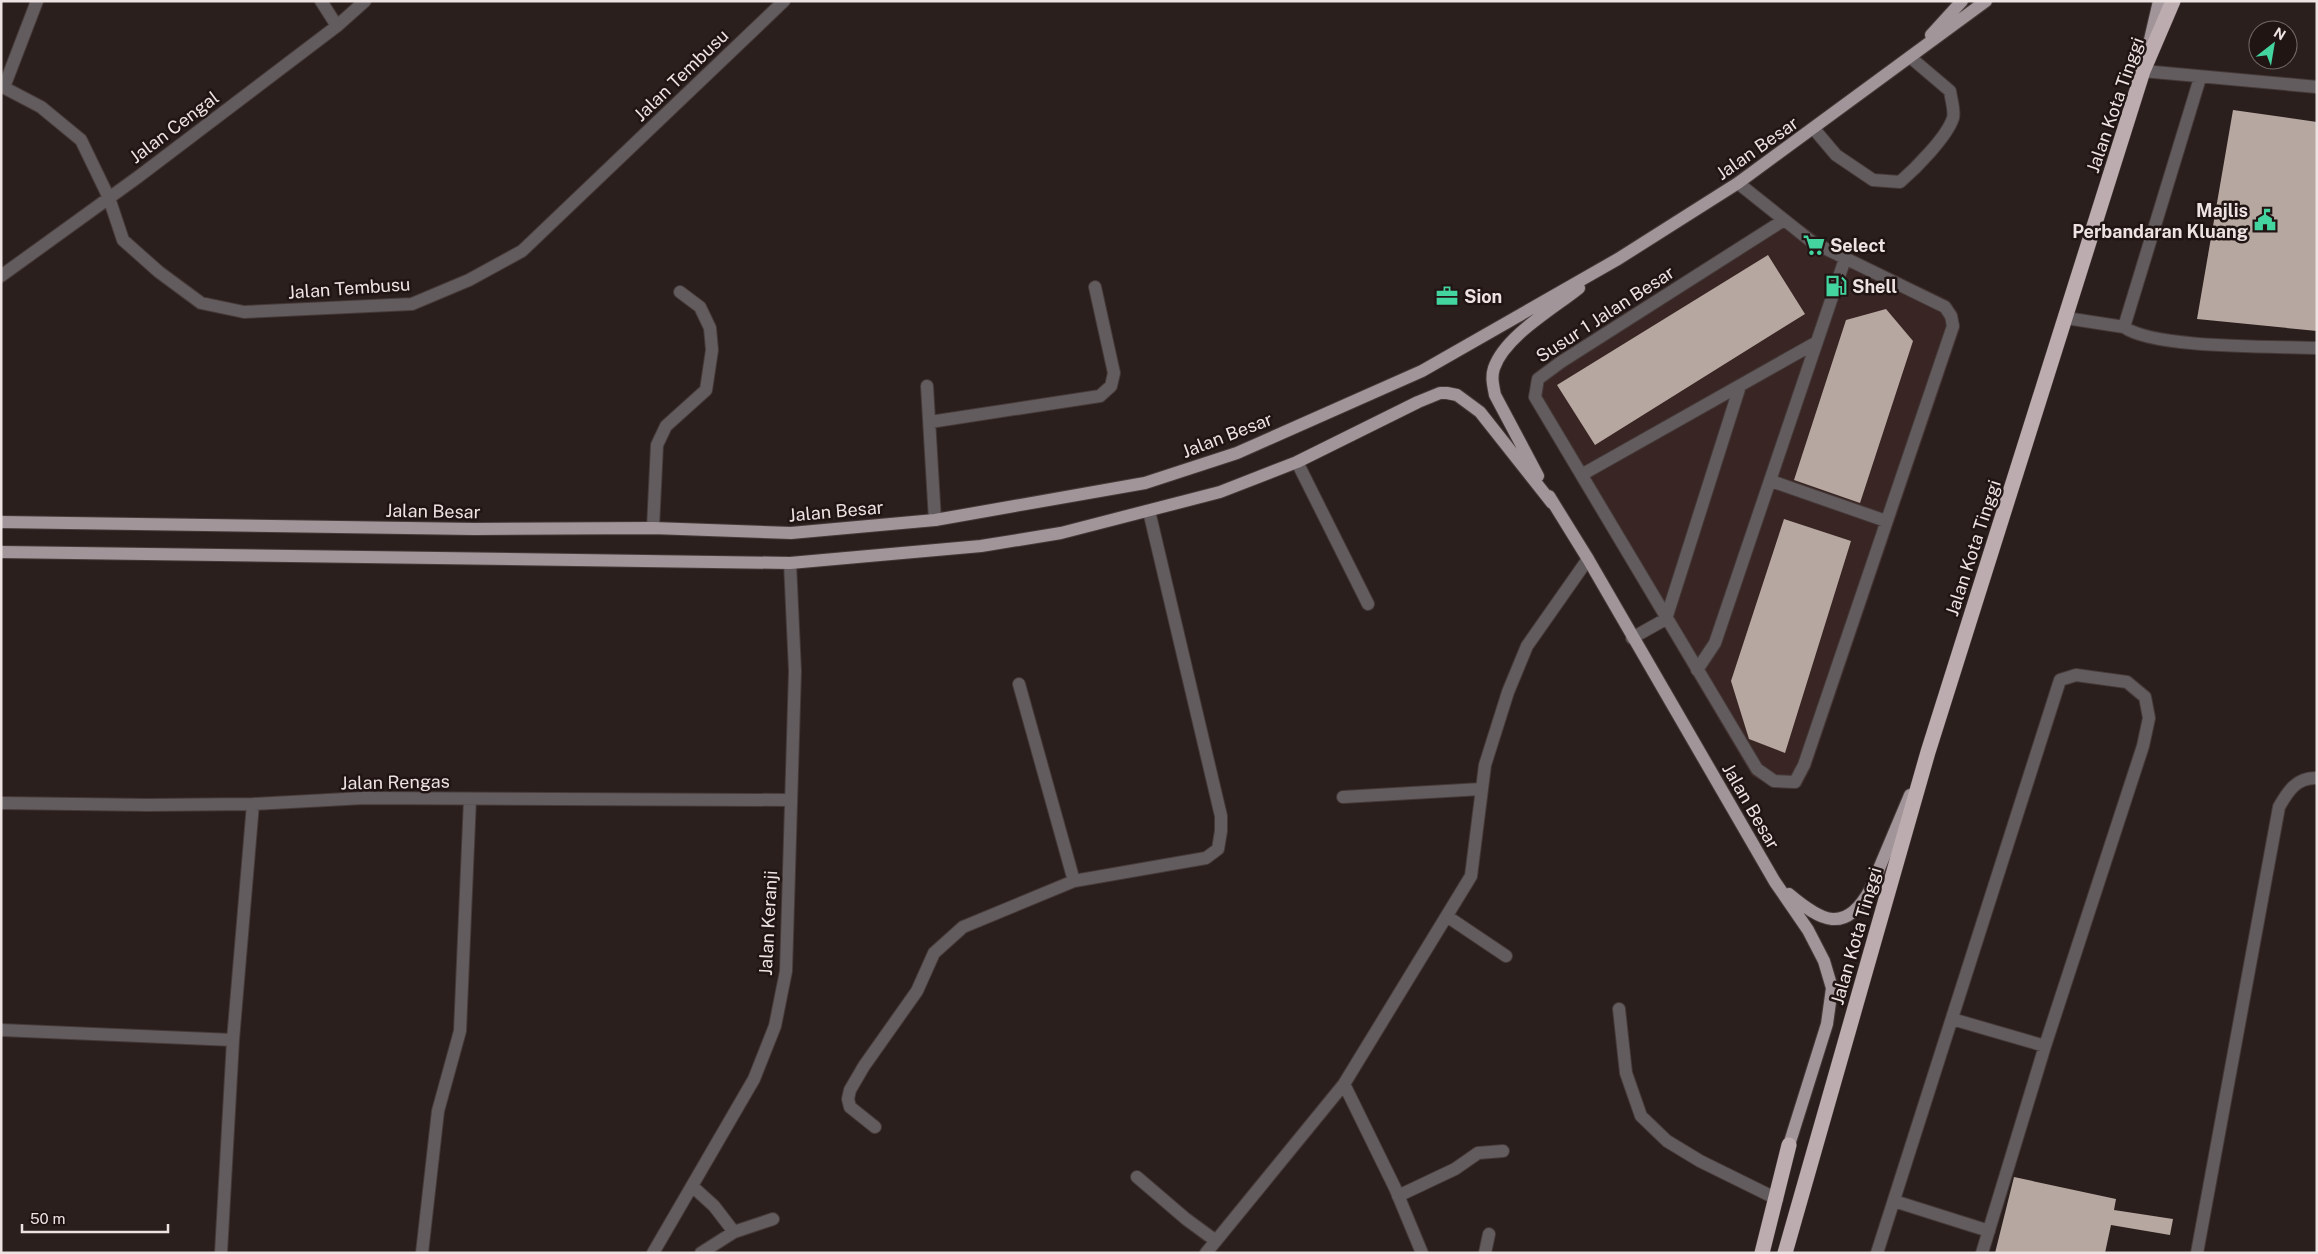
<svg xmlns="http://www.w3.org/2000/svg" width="2318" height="1254" viewBox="0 0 2318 1254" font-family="'Public Sans',sans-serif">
<rect width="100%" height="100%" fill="#2b1f1d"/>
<path fill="#392624" d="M1784,212L1825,241L1949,300L1958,313L1960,329L1811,768L1801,787L1774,788L1752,776L1530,401L1533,375Z"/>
<path fill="#b6a8a0" d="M2233,110L2317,122V331L2197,319Z
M1768,255L1805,314L1595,445L1557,385Z
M1886,309L1913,341L1860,503L1794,480L1846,320Z
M1784,519L1851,541L1785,753L1749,739L1731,681Z
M2014,1177L2116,1199L2114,1210L2173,1219L2170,1235L2111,1225L2105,1253H1995Z"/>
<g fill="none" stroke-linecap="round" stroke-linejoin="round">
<g stroke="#463a39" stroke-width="14">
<path id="minor" d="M321,1L337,26
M2143,71L2317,87
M1,86L41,107L81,140L109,198L123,240L159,272L201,303L244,312L412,304L469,280L522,251L784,1
M4,87L37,1
M1814,129L1836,155L1873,180L1900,182C1915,169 1947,137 1953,118C1955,111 1951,99 1950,91L1910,57
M1738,183L1812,242L1945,307L1951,316L1953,326L1804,765L1795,782L1774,781L1757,769L1535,397L1538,379L1561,362L1784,220
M1,276L138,177L337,26L365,1
M2066,318L2124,327L2200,78
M2124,327C2154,349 2275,346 2317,348
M927,386L935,520
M930,422L1100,396L1111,386L1114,373L1095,287
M1297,462L1368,604
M1583,474L1817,342
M1771,481L1886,521
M653,528L657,445L666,426L706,390L712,350L710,328L700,307L680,292
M1632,638L1666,619L1740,386
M1697,670L1715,643L1845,259
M1019,684L1074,881
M1343,797L1481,789
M1,803L148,805L253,804L364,798L790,800
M1448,917L1506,956
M1619,1009L1626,1073L1641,1116L1667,1141L1700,1161L1777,1199
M1952,1019L2045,1046
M1,1030L233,1040
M1344,1084L1395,1188L1422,1253
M875,1127L850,1107L848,1099L850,1090L864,1066L917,991L934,953L963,927L1074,881L1206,858L1218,849L1221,831V816L1149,511
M1137,1177L1186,1219L1216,1241
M692,1186L714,1206L734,1232
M1398,1196L1455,1169L1478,1153L1503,1151
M1894,1201L1989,1231
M221,1253L233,1040L253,804
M422,1253L438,1111L460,1031L470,799
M653,1253L754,1079L775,1026L786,971L795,671L790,563
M701,1253L734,1232L773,1219
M1206,1253L1344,1084L1471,876L1485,765L1508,692L1527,646L1588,559
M1485,1253L1489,1234
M1877,1253L2060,680L2076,675L2127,682L2145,697L2149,718L2143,746L2045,1046L1982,1253
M2197,1253L2279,807C2288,791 2297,777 2317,778"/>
</g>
<g stroke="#463a39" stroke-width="14">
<path id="major" d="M1931,35L1962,1
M2148,48L2159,1
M1538,476L1495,395C1493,385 1491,377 1494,368C1505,336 1553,309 1579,288
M1549,496L1588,559L1775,882L1808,930L1824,961L1832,988L1827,1024L1789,1145
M1,522L474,529L653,528L791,533L935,520L1145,483L1237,453L1422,371L1618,259L1738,183L1986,1
M1,552L790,563L981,546L1061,533L1220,492L1297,462L1418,402L1440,393H1447L1457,395L1480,412L1552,503
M1789,894C1821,921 1845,935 1870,890L1910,795"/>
</g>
<g stroke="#463a39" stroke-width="16">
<path id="highway" d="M1762,1253L1789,1145
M1785,1253L1928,752L2143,71L2173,1"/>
</g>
<use href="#minor" stroke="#625c5e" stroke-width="12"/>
<use href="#major" stroke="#a29599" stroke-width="12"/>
<use href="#highway" stroke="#bcacb0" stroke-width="15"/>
</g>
<defs>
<g id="civic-bare" transform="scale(1.725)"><path d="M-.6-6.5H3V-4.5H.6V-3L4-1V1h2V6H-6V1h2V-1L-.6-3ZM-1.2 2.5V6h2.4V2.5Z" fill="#43d4a0" stroke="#211514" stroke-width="2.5" paint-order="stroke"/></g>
<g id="supermarket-bare" transform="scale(1.725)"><path d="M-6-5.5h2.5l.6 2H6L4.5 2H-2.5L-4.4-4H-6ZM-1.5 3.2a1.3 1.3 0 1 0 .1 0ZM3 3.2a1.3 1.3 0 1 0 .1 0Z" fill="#43d4a0" stroke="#211514" stroke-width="2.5" paint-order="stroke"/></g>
<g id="fuel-bare" transform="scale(1.725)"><path d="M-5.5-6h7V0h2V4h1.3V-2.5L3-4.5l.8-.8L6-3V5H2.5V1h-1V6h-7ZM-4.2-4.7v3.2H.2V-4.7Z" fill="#43d4a0" stroke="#211514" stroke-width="2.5" paint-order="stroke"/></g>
<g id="office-bare" transform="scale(1.725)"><path d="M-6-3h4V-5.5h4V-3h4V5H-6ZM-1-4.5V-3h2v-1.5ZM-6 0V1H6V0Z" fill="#43d4a0" stroke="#211514" stroke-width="2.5" paint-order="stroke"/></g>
</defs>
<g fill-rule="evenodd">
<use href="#civic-bare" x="2265" y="220"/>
<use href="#supermarket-bare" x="1814" y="245"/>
<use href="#fuel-bare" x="1836" y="286"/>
<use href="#office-bare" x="1447" y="296"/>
</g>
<g text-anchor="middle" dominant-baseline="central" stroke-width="5" stroke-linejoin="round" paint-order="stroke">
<g font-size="18" fill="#ece3e2" stroke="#211514">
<text transform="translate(681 75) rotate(-44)">Jalan Tembusu</text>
<text transform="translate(2115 105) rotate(-71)">Jalan Kota Tinggi</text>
<text transform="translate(174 127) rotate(-37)">Jalan Cengal</text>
<text transform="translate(1757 148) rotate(-35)">Jalan Besar</text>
<text transform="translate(349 288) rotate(-4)">Jalan Tembusu</text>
<text transform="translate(1605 314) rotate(-33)">Susur 1 Jalan Besar</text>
<text transform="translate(1227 435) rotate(-21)">Jalan Besar</text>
<text transform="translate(433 511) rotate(1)">Jalan Besar</text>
<text transform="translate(836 511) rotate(-5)">Jalan Besar</text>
<text transform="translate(1973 548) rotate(-72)">Jalan Kota Tinggi</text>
<text transform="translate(395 782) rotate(-1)">Jalan Rengas</text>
<text transform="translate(1751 806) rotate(60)">Jalan Besar</text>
<text transform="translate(768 923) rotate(-87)">Jalan Keranji</text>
<text transform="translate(1856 936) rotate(-74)">Jalan Kota Tinggi</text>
</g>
<g font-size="18" font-weight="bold" fill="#ece3e2" stroke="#211514" text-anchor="start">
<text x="2248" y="210" text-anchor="end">Majlis<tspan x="2248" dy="21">Perbandaran Kluang</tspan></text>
<text x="1830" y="245">Select</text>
<text x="1852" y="286">Shell</text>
<text x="1464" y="296">Sion</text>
</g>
</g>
<rect width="2318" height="1254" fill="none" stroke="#ece3e2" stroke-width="5"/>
<g transform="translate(2273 45) rotate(31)"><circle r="24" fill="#211514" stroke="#726766"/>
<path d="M0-4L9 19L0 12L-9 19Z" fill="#43d4a0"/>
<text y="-8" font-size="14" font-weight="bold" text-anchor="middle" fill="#ece3e2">N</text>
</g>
<path d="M22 1224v8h146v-8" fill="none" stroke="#ece3e2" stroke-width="2.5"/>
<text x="30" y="1224" font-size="15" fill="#ece3e2" stroke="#211514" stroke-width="4" paint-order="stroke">50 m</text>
</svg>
